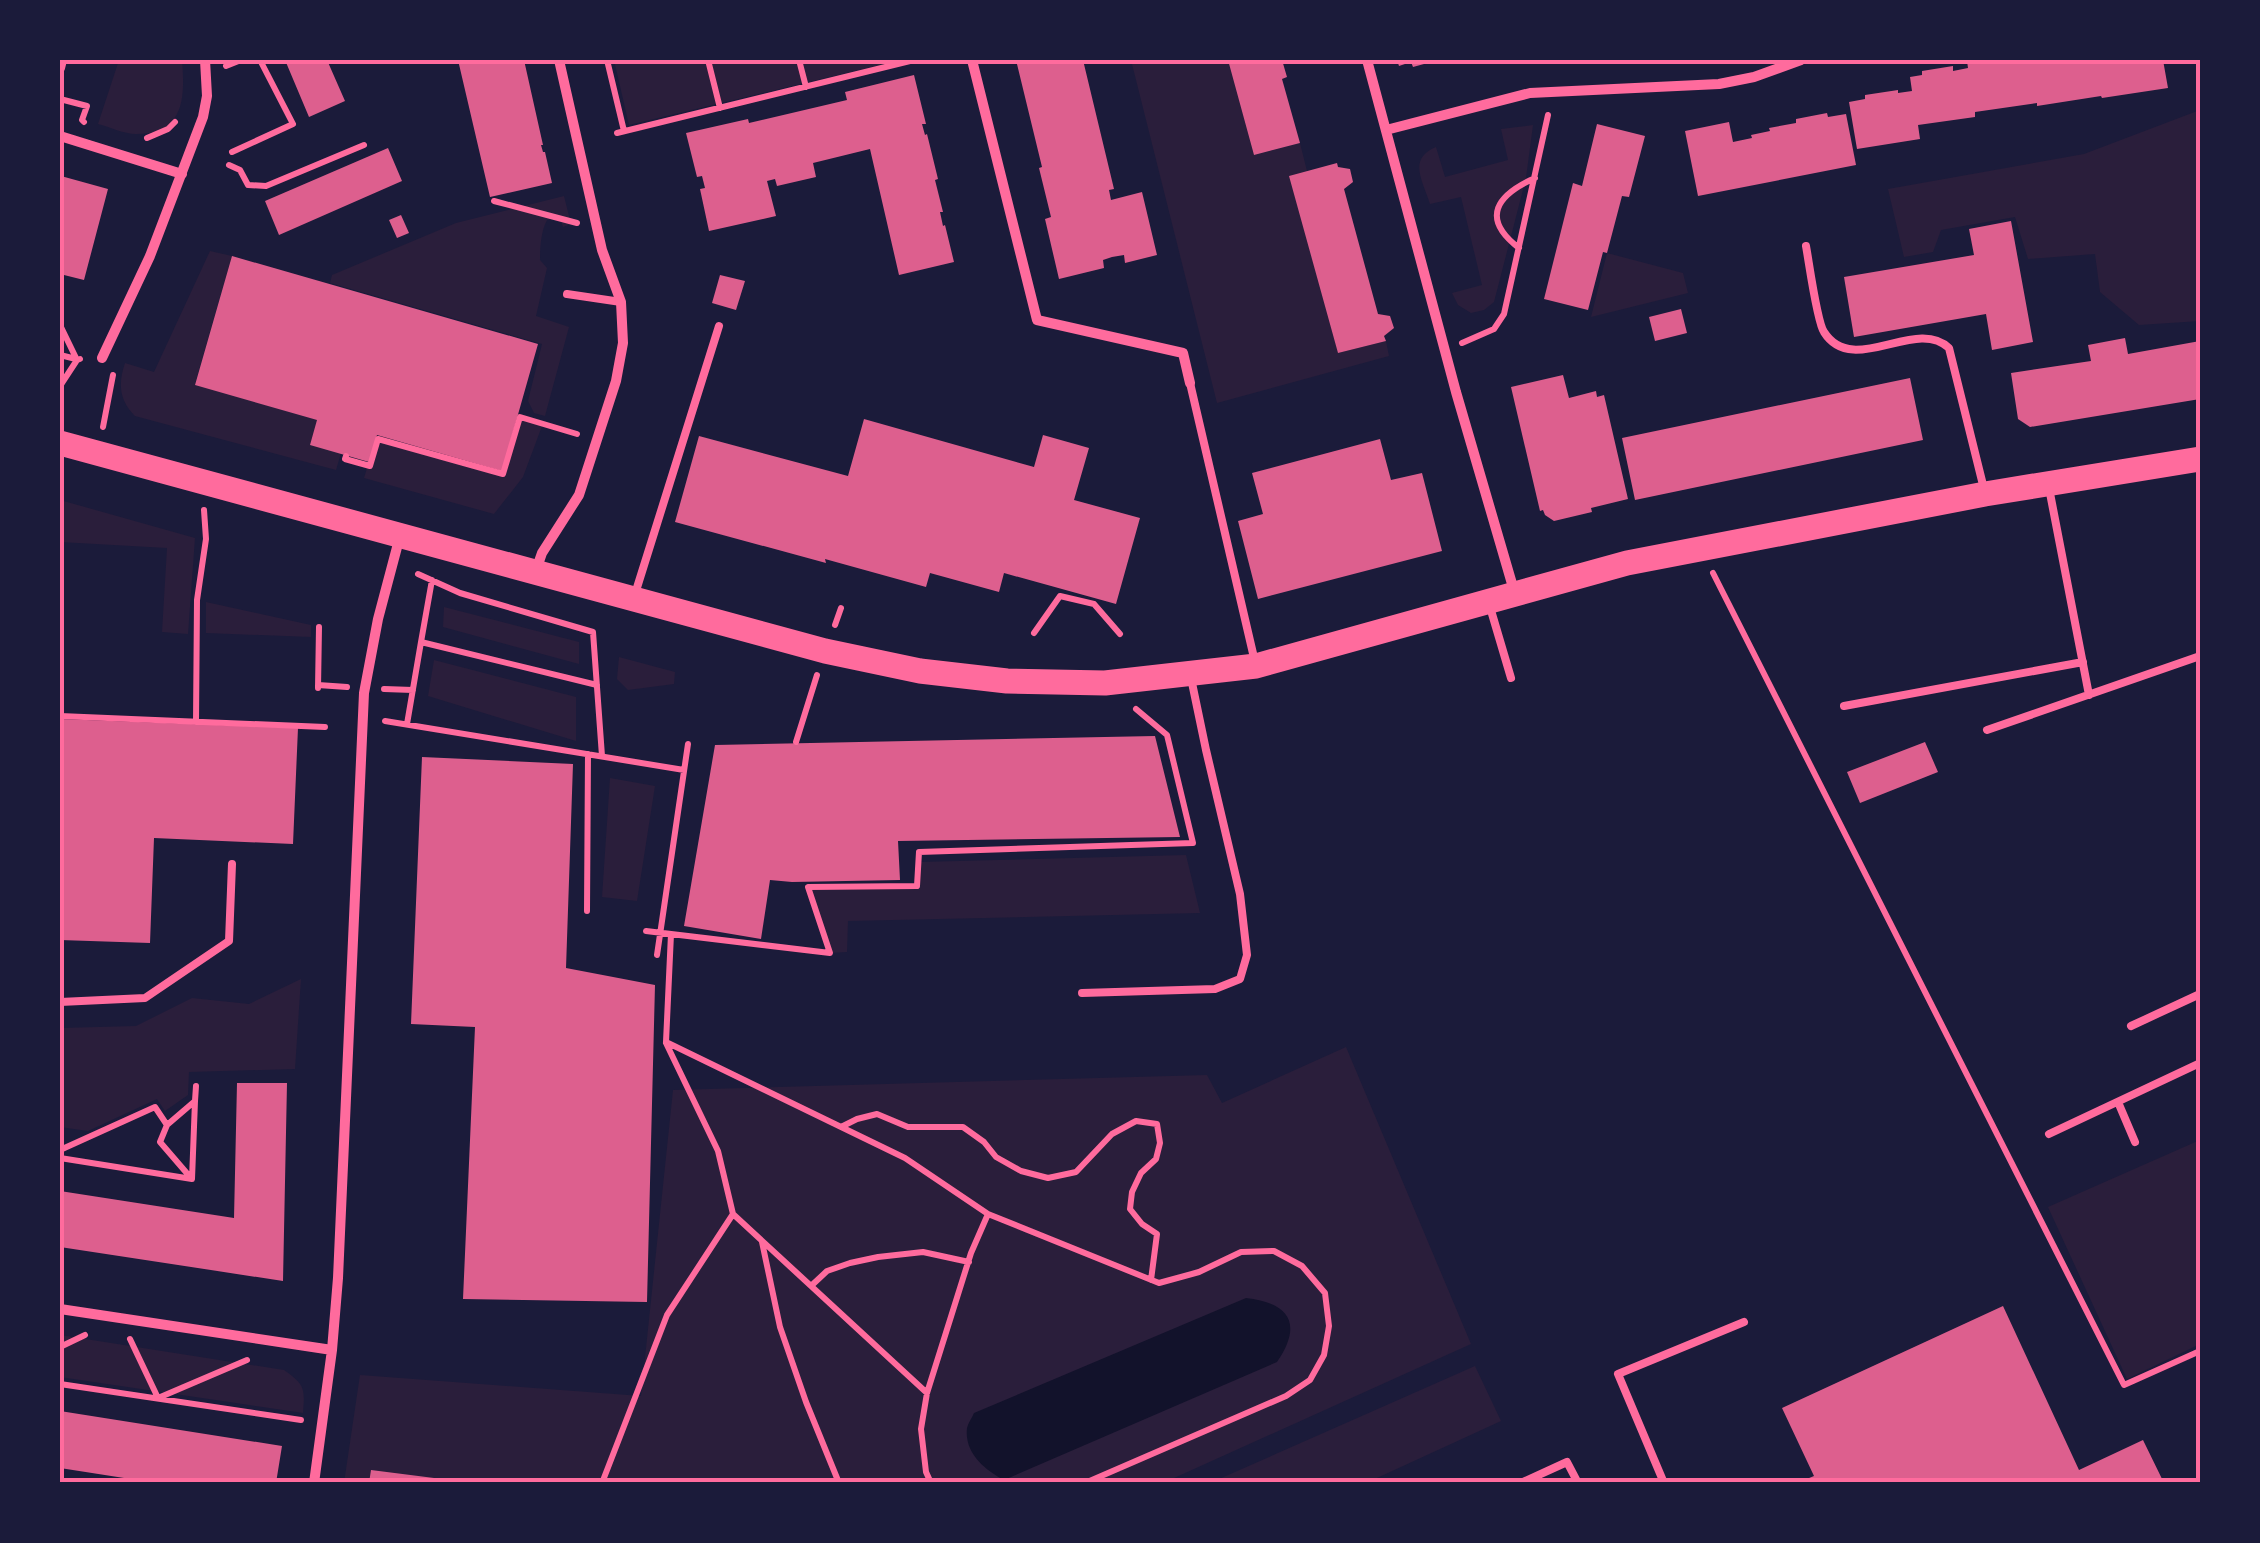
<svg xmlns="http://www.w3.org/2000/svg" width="2260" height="1543" viewBox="0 0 2260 1543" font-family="Overpass,sans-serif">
<rect width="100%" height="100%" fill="#1b1b3a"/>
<path fill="#2a1e3b" d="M119,60H182C185,97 185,134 136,134C124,134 110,127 98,124Z
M614,60H901L629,125Z
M1131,60H1228L1254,155L1300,143L1307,171L1290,176L1338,353L1386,341L1389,356L1217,403Z
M2200,110V321L2139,325L2100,292L2095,254L2028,259L2015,217L1941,230L1933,252L1904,257L1888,189L2084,154Z
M1533,125L1526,178L1494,302L1484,310L1471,313L1458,305L1452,293L1482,285L1461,197L1430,204C1423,181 1407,159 1436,147L1445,177L1508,160L1501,129Z
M564,196L571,224L563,227L561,221L555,218L547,220C541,231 540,247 540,260L547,268L536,316L569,327L545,416L534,413L528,401L542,344L330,283L332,275L456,223Z
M210,251L232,256L195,384L317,420L341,453L336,470L135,416C119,400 118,384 125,363L154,372Z
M1607,253L1683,273L1688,293L1591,317Z
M517,418L542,426L523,477L494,514L364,478L377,435L501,471Z
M60,500L195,538L188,634L162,632L167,548L60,542Z
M206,602L311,625V637L206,633Z
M444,607L579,642V664L443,627Z
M619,657L675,672L674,684L628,690L617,679Z
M434,660L576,697V741L428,696Z
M610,778L655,786L637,901L602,897Z
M1186,855L1200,913L848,921L847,952L830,953L808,887L917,886L919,862Z
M301,979L295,1069L189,1072L188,1095L165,1111L157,1099L88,1131L60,1127V1028L136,1026L192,998L249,1004Z
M1346,1047L1471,1344L1163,1483H344L360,1375L641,1396L673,1090L1207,1075L1222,1103Z
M2200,1140V1344L2127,1379L2048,1207Z
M60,1335L284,1370C305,1385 305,1388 303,1413L60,1377Z
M1475,1366L1501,1421L1366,1483H1210Z"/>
<path fill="#12122b" d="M1246,1298C1290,1303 1303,1324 1277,1362L1004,1480C985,1470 964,1453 967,1428C968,1423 972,1418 974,1413Z"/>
<path fill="#dd5f8e" d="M285,60H327L345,101L309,117Z
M458,60H524L543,145H541L543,152H545L552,183L490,197Z
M1016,60H1083L1114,189L1109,190L1111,200L1142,192L1157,255L1125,263L1124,255L1112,257L1103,260L1104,268L1059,279L1045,219L1051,217L1039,168L1042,167Z
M1228,60H1282L1287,77L1282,79L1300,143L1254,155Z
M1397,60H1435V61L1413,67L1411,62L1399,66Z
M1972,60H2163L2168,88L2102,98L2101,96L2037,106V103L1975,112V117L1918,125L1920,139L1857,149L1849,102L1865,99V95L1898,90V93L1912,91L1910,77L1922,75V71L1953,66V71L1968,68L1967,61Z
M914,75L926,124H922L925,135L927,134L938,179L935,180L943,212H940L943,226L945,225L954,262L899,275L870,149L813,163L816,177L777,186L775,179L767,181L776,216L709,231L700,189L705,188L702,176L697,177L686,133L748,119L749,123L847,100L845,92Z
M1827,113L1828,117L1846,114L1856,165L1698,196L1685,131L1729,122L1733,142L1752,138L1751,135L1770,131L1769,128L1796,123V119Z
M1597,124L1645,136L1629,197L1622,196L1607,253L1603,252L1588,310L1544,299L1573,183L1582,186Z
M388,148L402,181L279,235L265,201Z
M1337,163L1338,167L1350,169L1353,182L1344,189L1378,314L1390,316L1394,328L1384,336L1386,341L1338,353L1289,176Z
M61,176L108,189L84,280L60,274Z
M401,215L409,233L397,238L389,220Z
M2011,221L2033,342L1992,350L1986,314L1854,337L1844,277L1974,255L1969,229Z
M232,256L538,344L502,471L377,435L369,462L310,445L317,420L195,385Z
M720,275L745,281L736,310L712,303Z
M1681,309L1687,333L1655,341L1649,317Z
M2125,338L2128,354L2200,341V399L2030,427L2018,419L2011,373L2091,361L2088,345Z
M1563,375L1569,398L1596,391L1597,397L1604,395L1628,499L1591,508L1592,512L1554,521L1545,515L1543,510L1540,511L1511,387Z
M1910,378L1923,440L1635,500L1622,438Z
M864,419L1034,467L1043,435L1089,448L1074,500L1140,518L1116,604L1004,573L999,592L930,573L926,587L825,559L826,563L675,522L699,436L848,476Z
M1380,439L1391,480L1422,473L1442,551L1258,599L1238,521L1263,514L1252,473Z
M60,719L298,728L293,844L154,838L150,943L60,940Z
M1155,736L1180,837L898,841L900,880L792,882L770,880L761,939L684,926L715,745Z
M1925,742L1938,772L1860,803L1847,772Z
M422,757L573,764L566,968L655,985L647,1302L463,1299L475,1027L411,1024Z
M237,1083H287L283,1281L60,1247V1191L234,1218Z
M2003,1306L2079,1470L2143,1440L2164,1483H1797L1814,1476L1782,1408Z
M60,1411L282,1446L276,1483H156L60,1468Z
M371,1470L434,1478L433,1483H369Z"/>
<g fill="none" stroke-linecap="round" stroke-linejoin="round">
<path stroke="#ff6b9d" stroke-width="6" d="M607,60L624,131
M708,60L720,108
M799,60L806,87
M226,66L241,60
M60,99L87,106L82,120L84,122
M617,133L914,60
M147,138L168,129L175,122
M232,152L293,124L260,60
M229,165L240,170L248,185L266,186L364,145
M494,201L577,223
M1519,248C1480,218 1497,195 1535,178
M60,325L77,360
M1462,343L1494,329L1504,314L1548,115
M60,355L76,359
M60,386L77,360L80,359
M103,427L113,375
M346,456L345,459L370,466L378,439L503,474L520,417L577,434
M1713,573L2124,1385L2200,1351
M418,574L460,593L593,632L602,756
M835,625L841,608
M1034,633L1060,596L1094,604L1120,634
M421,642L432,580
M318,685L347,687
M318,688L319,627
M384,689L413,690
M60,716L325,727
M385,721L684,770
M196,722L197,600L206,539L204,510
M407,724L421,642L597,685
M796,742L817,675
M587,911L588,754
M646,931L830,953L808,887L917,886L919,852L1193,843L1167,735L1136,709
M671,934L666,1042L905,1158L988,1214L1159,1283L1199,1272L1241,1252L1274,1251L1302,1266L1325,1293L1329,1326L1324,1355L1310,1380L1286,1396L1085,1483
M657,955L688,744
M666,1043L718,1151L733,1214L927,1393
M167,1125L160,1142L191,1178
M843,1126L857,1119L877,1114L908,1127H963L984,1142L996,1157L1021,1171L1048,1178L1076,1172L1112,1134L1136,1121L1157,1124L1160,1143L1156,1159L1141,1173L1132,1192L1130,1209L1142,1224L1157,1234L1151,1280
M60,1150L155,1107L167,1125L195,1101L196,1086
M60,1158L192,1179L195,1101
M762,1242L780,1327L806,1402L839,1483
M811,1286L827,1271L850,1263L878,1257L923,1252L969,1262
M130,1339L158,1398L247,1360
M60,1347L85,1335
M60,1384L301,1420
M602,1483L667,1315L733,1214
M931,1483L926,1472L921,1429L927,1393L971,1253L988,1214"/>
<path stroke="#ff6b9d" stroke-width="8" d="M1806,246C1809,262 1817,322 1824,332C1853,378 1916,316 1949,348L1984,489
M567,294L621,302
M1190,383L1255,662
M2049,488L2089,695
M635,594L719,326
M1490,607L1511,678
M1844,706L2083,662
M1987,730L2200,656
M1082,993L1215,989L1240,979L1247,955L1240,894L1206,750L1191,678
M60,1002L145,998L229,941L232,864
M2131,1026L2200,994
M2118,1102L2135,1142
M2049,1134L2200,1063
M1521,1483L1567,1462L1578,1483
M1664,1483L1618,1374L1744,1322"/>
<path stroke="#ff6b9d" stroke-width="10" d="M972,60L1037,320L1183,353L1190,383
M1367,60L1456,392L1515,594
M60,68L62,60
M1386,130L1530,93L1719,84L1754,77L1801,60
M60,136L182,174
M102,358L150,256L203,117L207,96L205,60
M535,573L542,553L579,495L616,381L623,343L621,302L602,250L559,60
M60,1309L332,1350
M314,1483L332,1350L338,1278L364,693L378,619L400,536"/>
<path stroke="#ff6b9d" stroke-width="25" d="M60,443L825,651L920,671L1007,681L1105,683L1256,666L1627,563L1985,494L2200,459"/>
</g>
<rect width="2260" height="1543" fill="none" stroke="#1b1b3a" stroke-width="125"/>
<rect x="62" y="62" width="2136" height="1418" fill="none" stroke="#ff6b9d" stroke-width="4"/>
</svg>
